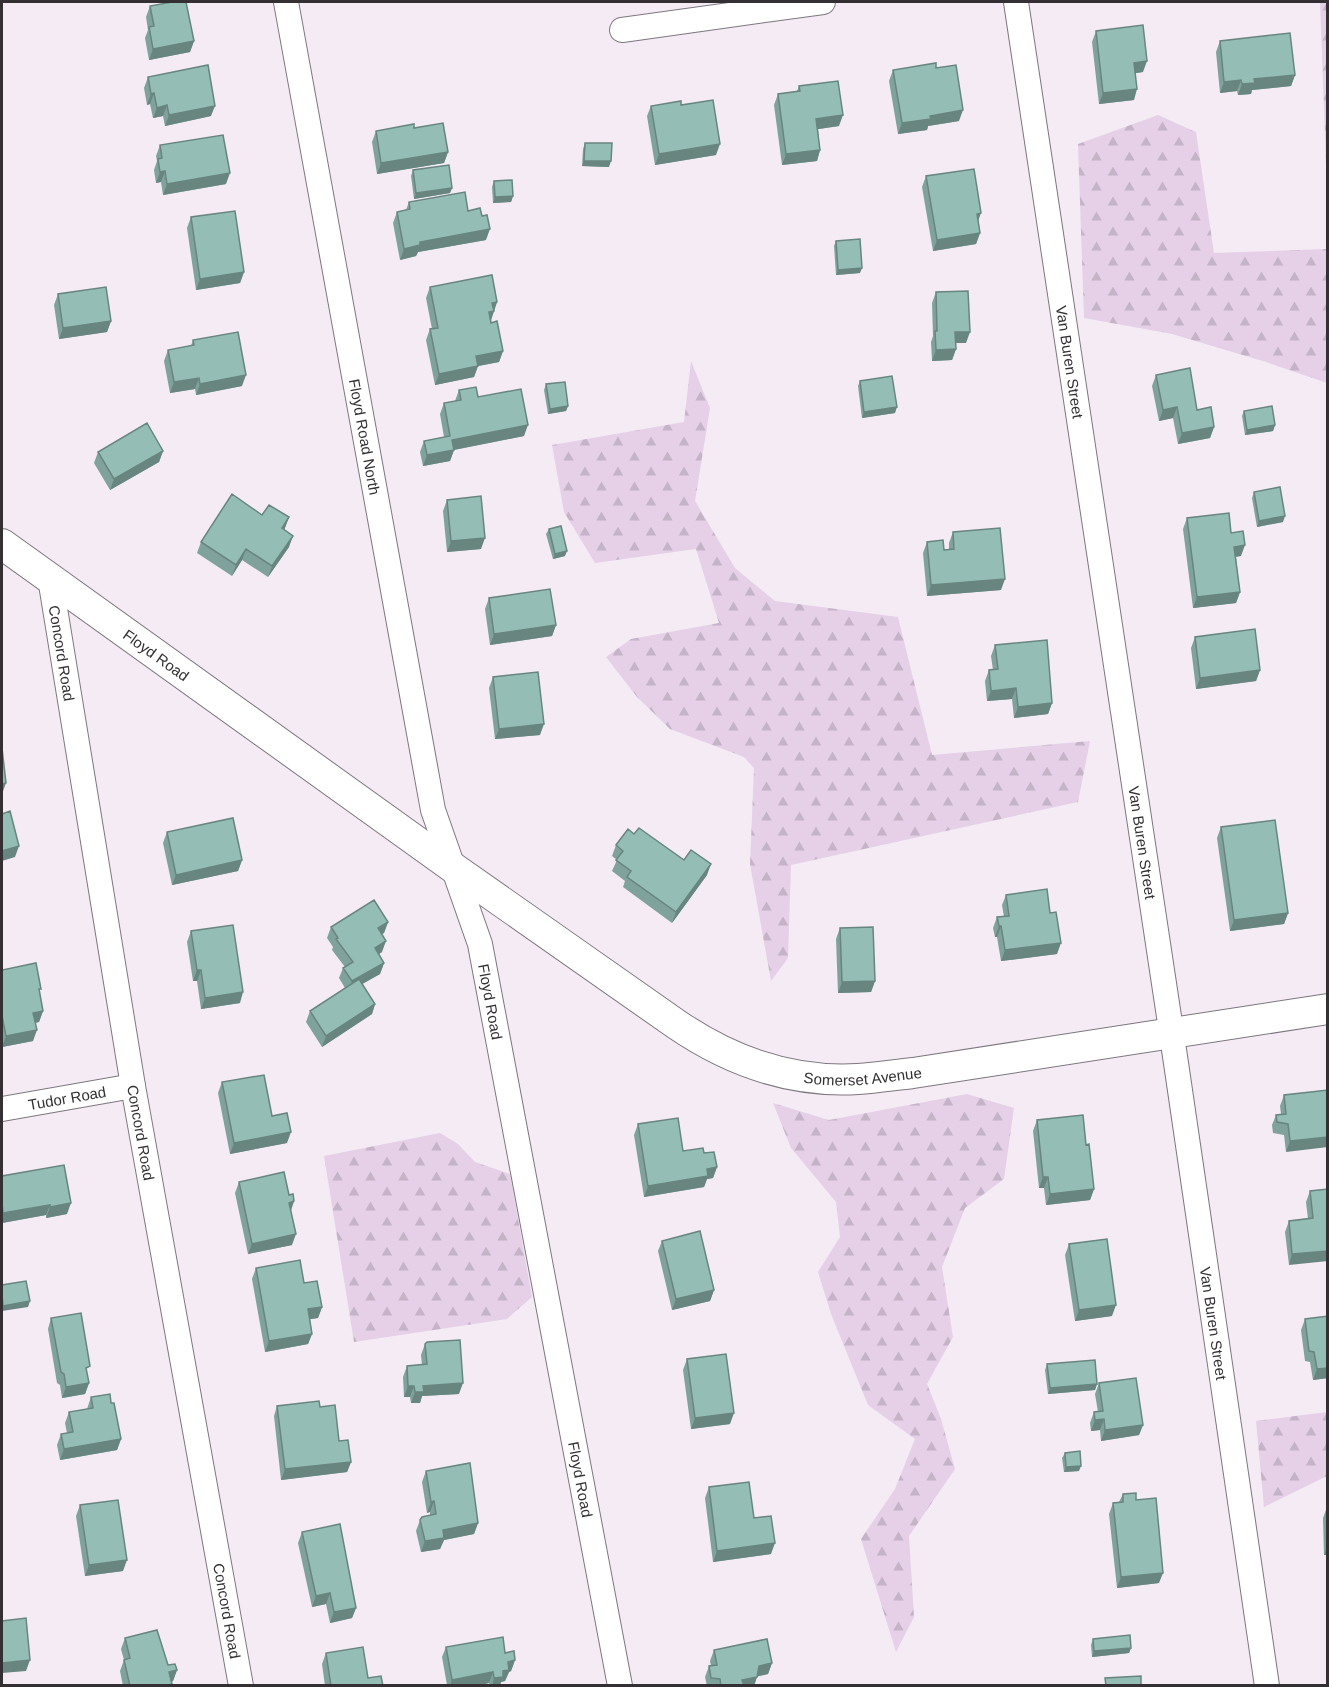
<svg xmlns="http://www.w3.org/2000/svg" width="1329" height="1687" viewBox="0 0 1329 1687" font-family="Helvetica,sans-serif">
<defs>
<pattern id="forest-firs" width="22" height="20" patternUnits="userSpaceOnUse" patternTransform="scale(1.5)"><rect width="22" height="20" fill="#e5d0e8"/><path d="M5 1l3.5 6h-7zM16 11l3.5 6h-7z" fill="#c5b3c7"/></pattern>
</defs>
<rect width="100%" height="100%" fill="#f4ebf5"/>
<path fill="url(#forest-firs)" d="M1320,2H1328L1327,191Z
M1158,115L1196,132L1214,253L1327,249V383L1266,362L1172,334L1084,318L1078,144Z
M691,361L710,408L695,501L735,568L775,601L898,617L932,755L1090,741L1078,802L791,865L788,958L771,981L750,864L754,768L744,757L670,729L637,697L606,657L631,639L719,623L696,549L595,563L564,512L552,445L684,422Z
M967,1094L1014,1108L1004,1179L965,1208L942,1267L953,1337L927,1384L941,1419L955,1469L909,1536L914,1617L896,1652L861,1539L895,1489L915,1439L868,1405L831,1314L818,1272L840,1237L836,1202L791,1148L773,1103L829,1120Z
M440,1133L458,1144L475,1162L510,1174L532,1297L507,1319L354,1342L324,1156Z
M1327,1412V1476L1264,1507L1256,1421Z"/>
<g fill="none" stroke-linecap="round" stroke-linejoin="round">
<g stroke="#7e767f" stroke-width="26">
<g id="minor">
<path id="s1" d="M286,2L433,810L480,944L620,1686"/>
<path id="s2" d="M1016,2L1176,1063L1267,1686"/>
<path d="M622,30L823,2"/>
<path id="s3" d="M50,578L133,1086L241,1686"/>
<path id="s4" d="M2,1109L133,1086"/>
</g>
</g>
<g stroke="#7e767f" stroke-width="32">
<g id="tertiary">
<path id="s5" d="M2,544L455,869L676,1024C730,1061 791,1083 858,1079C876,1078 894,1075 913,1073L1328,1009"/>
</g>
</g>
<use href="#minor" stroke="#fff" stroke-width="24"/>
<use href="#tertiary" stroke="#fff" stroke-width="30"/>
</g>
<path fill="#7fa39c" d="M150,6L194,41L190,52L149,60L145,38L148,30L146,17Z
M1096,31L1143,72L1135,73L1134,100L1099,104L1092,42Z
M1220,41L1295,75L1291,86L1252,90L1251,94L1238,95L1237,91L1220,93L1216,52Z
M936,68L959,121L928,126L927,130L898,134L889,81L893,70Z
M148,77L211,116L165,126L163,116L153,118L150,104L147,105L144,88Z
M799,86L839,126L818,129L820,150L817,161L782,165L774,105L778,94L797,91Z
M681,105L716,155L655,165L647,116L651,106Z
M414,128L448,152L444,163L377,174L372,142L376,131Z
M585,143L609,167L582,166L583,149Z
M160,145L226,184L163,195L161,182L156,183L154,170L157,161L156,156Z
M413,170L452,188L450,193L414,199L411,176Z
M926,176L978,222L980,233L976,244L933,251L922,187Z
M494,181L513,196L511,202L493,203L492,187Z
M409,202L468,211L486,240L418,252L416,256L400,260L393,223L397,212L406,210Z
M191,217L244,272L240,283L196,290L187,228Z
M836,241L860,273L836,275L834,246Z
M430,287L497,302L491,321L503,351L499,362L478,366L474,377L435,385L426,340L430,329H432L426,298Z
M936,292L966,343H955L956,349L952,360L932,361L931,342L933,336L932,303Z
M58,294L111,321L107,332L59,339L54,305Z
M193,340L242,386L196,395L195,389L170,393L164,361L168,350L191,346Z
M1156,375L1214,427L1210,438L1178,444L1173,418L1159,421L1152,386Z
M860,381L895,413L862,418L858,386Z
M546,384L568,406L566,411L548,414L544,390Z
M459,390L478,397L524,436L454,450L450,461L423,466L420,452L424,441L444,437L440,414L444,403L455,401Z
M1244,411L1275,425L1273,431L1245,435L1242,416Z
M163,451L159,462L110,490L94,463L98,452Z
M1254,492L1283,522L1257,527L1252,498Z
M447,500L481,549L447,552L443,511Z
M262,515L289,517L284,530L289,547L268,577L242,560L232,576L197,553L201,542Z
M1187,518L1231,533L1241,556L1236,557L1240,592L1236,603L1193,608L1183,529Z
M549,529L565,556L553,559L546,534Z
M953,532L1001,590L927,596L923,553L927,542L944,550L949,549V543Z
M489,598L556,625L552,636L490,645L485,609Z
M1195,637L1260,670L1256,681L1196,689L1191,648Z
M995,645L1052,703L1048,714L1014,718L1012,699L987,701L985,681L989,670H993L991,656Z
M493,677L540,735L495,739L489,688Z
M1221,827L1288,913L1284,924L1230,931L1217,838Z
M167,832L242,860L238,871L172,885L163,843Z
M634,834L684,860L707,875L672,923L623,887L625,881L612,871L617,860L612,856L616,845Z
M1006,895L1057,954L1001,961L997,937H995L993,928L997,917H1004L1002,905Z
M388,922L384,933L381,934L382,952L379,954L384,963L380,974L362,984L375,1004L372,1014L322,1047L306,1022L310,1011L345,988L339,978L343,968L345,967L332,950L333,947L327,938L331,927Z
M840,928L875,981L871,992L838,993L836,939Z
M191,931L240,1003L201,1009L197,981H193L187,942Z
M2,970L40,994L43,1011L39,1022L35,1023L33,1041L2,1047Z
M222,1082L272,1116L287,1143L230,1154L218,1093Z
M1328,1090L1286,1152L1284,1135L1273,1133L1272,1125L1276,1115L1281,1114L1280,1106L1284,1095Z
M1037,1120L1094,1189L1090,1200L1046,1205L1044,1188H1039L1033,1131Z
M638,1124L683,1151L704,1153L717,1167L713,1178L707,1179L704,1187L644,1197L634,1135Z
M2,1176L67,1214L46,1218V1215L2,1223Z
M239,1182L289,1195L294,1201L291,1211L292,1245L248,1254L235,1193Z
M1328,1189L1289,1265L1285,1232L1289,1221L1308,1219L1306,1202L1310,1191Z
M662,1241L714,1290L710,1301L672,1310L658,1251Z
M1069,1244L1112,1316L1075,1321L1065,1255Z
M256,1268L304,1283L322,1307L318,1318L310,1319L312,1334L308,1344L265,1352L252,1279Z
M51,1318L87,1373L89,1383L85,1394L62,1398L60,1385L57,1383L48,1329Z
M1305,1319L1328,1378L1313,1380L1310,1362L1305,1361L1301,1330Z
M425,1344L459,1394L422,1396L420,1403H411L410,1397H404L403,1377L407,1366L422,1365L421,1355Z
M687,1359L730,1424L691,1429L683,1370Z
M1047,1364L1097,1384L1095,1390L1048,1394L1045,1370Z
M1099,1383L1143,1425L1139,1435L1101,1441L1100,1430L1091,1431L1090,1423L1094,1412H1098L1095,1394Z
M91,1397L111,1403L121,1439L117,1450L60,1460L57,1445L61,1434L67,1433L65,1423L69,1412L87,1409Z
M277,1406L320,1407L351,1462L347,1472L281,1480L274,1416Z
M1065,1453L1079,1471L1064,1472L1062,1458Z
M426,1471L478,1523L474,1534L444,1540L440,1549L421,1552L416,1531L420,1520L430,1515V1512L427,1513L422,1482Z
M709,1487L771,1554L713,1562L705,1498Z
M1123,1494L1136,1500L1159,1583L1117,1588L1109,1514L1113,1503L1119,1502Z
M80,1505L123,1571L85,1576L76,1516Z
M1328,1507V1555H1324L1323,1518L1327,1507Z
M302,1532L356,1608L352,1618L330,1623L326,1604L312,1607L298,1543Z
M125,1638L177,1670L173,1681L171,1682V1686H123L120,1671L124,1660L121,1649Z
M1093,1639L1131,1648L1129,1653L1092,1657L1091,1645Z
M446,1647L505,1653L515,1660L511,1671L509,1672L505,1681L501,1682L500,1686H490L489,1683L476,1686H446L447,1685L442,1657Z
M714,1650L772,1663L768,1674L757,1676L754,1686H707L705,1677L709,1666H711L710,1661Z
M326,1653L368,1678L383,1686H325L322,1664Z"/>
<path fill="#68857f" d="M194,41L190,52L149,60L153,49Z
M1147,61L1143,72L1130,74L1134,63Z
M1295,75L1291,86L1252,90L1251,94L1238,95L1242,84L1254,79Z
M1241,80L1237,91L1220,93L1224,82Z
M1137,89L1134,100L1099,104L1103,93Z
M154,93L150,104L147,105L151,94Z
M167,105L163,116L153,118L157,108Z
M215,106L211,116L165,126L169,115Z
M963,110L959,121L928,126L927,130L898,134L902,123L930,116Z
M843,115L839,126L812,130L816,119Z
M720,144L716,155L655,165L659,154Z
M820,150L817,161L782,165L786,154Z
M448,152L444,163L377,174L381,163Z
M584,161H611L609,167L582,166Z
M165,171L161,182L156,183L160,172Z
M230,173L226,184L163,195L167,184Z
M452,188L450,193L414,199L416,193Z
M513,196L511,202L493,203L495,197Z
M981,213L977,224V214Z
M490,229L486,240L418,252L416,256L400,260L404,249L420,242Z
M980,233L976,244L933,251L937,240Z
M862,268L860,273L836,275L838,270Z
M244,272L240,283L196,290L200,279Z
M497,302L490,322L485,323L492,303Z
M111,321L107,332L59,339L63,328Z
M955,332H970L966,343H951Z
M956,349L952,360L932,361L936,350Z
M503,351L499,362L478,366L474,377L435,385L439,374L476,356Z
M246,375L242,386L196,395L200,384Z
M199,378L195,389L170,393L174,382Z
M568,406L566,411L548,414L550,409Z
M897,407L895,413L862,418L864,412Z
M1177,407L1173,418L1159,421L1163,410Z
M528,425L524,436L448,451L452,440Z
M1275,425L1273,431L1245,435L1247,430Z
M1214,427L1210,438L1178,444L1182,433Z
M454,450L450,461L423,466L427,455Z
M163,451L159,462L110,490L114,479Z
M1285,516L1283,522L1257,527L1259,521Z
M289,517L285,528L278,539L282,528Z
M293,536L289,547L268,577L272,566Z
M485,538L481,549L447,552L451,541Z
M1245,545L1241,556L1230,557L1234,547Z
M246,549L242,560L232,576L236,565Z
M567,551L565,556L553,559L555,554Z
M1005,579L1001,590L927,596L931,585Z
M1240,592L1236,603L1193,608L1197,597Z
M556,625L552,636L490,645L494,634Z
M1260,670L1256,681L1196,689L1200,678Z
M1016,688L1012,699L987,701L991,691Z
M1052,703L1048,714L1014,718L1018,707Z
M544,724L540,735L495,739L499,729Z
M6,783L2,794V784Z
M19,846L15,857L2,861V851Z
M242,860L238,871L172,885L176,875Z
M711,864L707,875L672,923L676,912Z
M1288,913L1284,924L1230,931L1234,920Z
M388,922L384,933L374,939L378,928Z
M999,926H1001L997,937H995Z
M386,941L382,952L371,959L375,948Z
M1061,943L1057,954L1001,961L1005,950Z
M384,963L380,974L348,992L352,981Z
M197,970H201L197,981H193Z
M875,981L871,992L838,993L842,982Z
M243,992L240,1003L201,1009L205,998Z
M375,1004L372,1014L322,1047L326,1036Z
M43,1011L39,1022L29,1024L33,1013Z
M37,1030L33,1041L2,1047L6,1036Z
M291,1132L287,1143L230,1154L234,1143Z
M1328,1137V1147L1286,1152L1290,1141Z
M717,1167L713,1178L707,1179L704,1187L644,1197L648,1186L707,1169Z
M1043,1177H1048L1044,1188H1039Z
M1094,1189L1090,1200L1046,1205L1050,1194Z
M294,1201L290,1212L289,1203Z
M71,1203L67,1214L46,1218L50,1207Z
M50,1205L46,1215L2,1223V1218L3,1213Z
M296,1234L292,1245L248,1254L252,1244Z
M1328,1251V1261L1289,1265L1292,1254Z
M714,1290L710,1301L672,1310L676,1299Z
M30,1301L28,1307L2,1311L3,1306Z
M1116,1305L1112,1316L1075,1321L1079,1310Z
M322,1307L318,1318L304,1320L308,1309Z
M312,1334L308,1344L265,1352L269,1341Z
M1328,1368V1378L1313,1380L1317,1369Z
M89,1383L85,1394L62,1398L66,1387Z
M463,1383L459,1394L422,1396L420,1403H411L415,1392L423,1386Z
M1097,1384L1095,1390L1048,1394L1050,1388Z
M408,1386H414L410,1397H404Z
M734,1413L730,1424L691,1429L695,1418Z
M1104,1419L1100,1430L1091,1431L1095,1420Z
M1143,1425L1139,1435L1101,1441L1105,1430Z
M121,1439L117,1450L60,1460L64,1449Z
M351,1462L347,1472L281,1480L285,1469Z
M1081,1466L1079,1471L1064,1472L1066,1467Z
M434,1501L430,1512L427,1513L431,1502Z
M478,1523L474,1534L444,1540L440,1549L421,1552L425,1541L443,1530Z
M775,1543L771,1554L713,1562L717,1551Z
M1328,1546V1555H1324Z
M127,1560L123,1571L85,1576L89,1565Z
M1163,1573L1159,1583L1117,1588L1121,1577Z
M330,1593L326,1604L312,1607L316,1596Z
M356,1608L352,1618L330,1623L334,1612Z
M1131,1648L1129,1653L1092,1657L1094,1651Z
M30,1660L26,1671L2,1673V1663Z
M515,1660L511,1671L509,1672L505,1681L501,1682L500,1686H492L494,1678L508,1662Z
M772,1663L768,1674L755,1677L759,1666Z
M177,1670L173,1681L165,1683L169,1672Z
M493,1672L489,1683L476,1686H450L452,1680Z
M757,1677L754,1686H740L742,1680Z"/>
<path fill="#94beb5" stroke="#68857f" stroke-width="1.5" d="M172,2H186L194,41L153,49L149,27L154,26L150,6Z
M1143,25L1147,61L1134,63L1137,89L1103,93L1096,31Z
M1290,33L1295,75L1254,79L1255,83L1242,84L1241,80L1224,82L1220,41Z
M936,63V68L956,65L963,110L930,116L931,119L902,123L893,70Z
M208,65L215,106L169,115L167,105L157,108L154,93L151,94L148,77Z
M838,81L843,115L816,119L820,150L786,154L778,94L800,91L799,86Z
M713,100L720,144L659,154L651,106L681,101V105Z
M443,123L448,152L381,163L376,131L414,124V128Z
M223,135L230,173L167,184L165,171L160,172L158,159L162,158L160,145Z
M585,143H612L611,161H584Z
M449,165L452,188L416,193L413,170Z
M974,169L981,213L977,214L980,233L937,240L926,176Z
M512,180L513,196L495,197L494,181Z
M465,192L468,211L480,208L482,216L487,215L490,229L420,242V245L404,249L397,212L410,209L409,202Z
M235,211L244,272L200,279L191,217Z
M860,239L862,268L838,270L836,241Z
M492,275L497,302L492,303L494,311L489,312L491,323L497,321L503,351L476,356L478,366L439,374L430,329L438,328L430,287Z
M106,287L111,321L63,328L58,294Z
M968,291L970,332H955L956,349L936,350L935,331H937L936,292Z
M238,332L246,375L200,384L199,378L174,382L168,350L194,345L193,340Z
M1190,368L1197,410L1211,407L1214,427L1182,433L1177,407L1163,410L1156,375Z
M892,376L897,407L864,412L860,381Z
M565,382L568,406L550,409L546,384Z
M476,387L478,397L521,389L528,425L452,440L454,450L427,455L424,441L450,436L444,403L461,400L459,390Z
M1272,406L1275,425L1247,430L1244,411Z
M147,423L163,451L114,479L98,452Z
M1280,487L1285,516L1259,521L1254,492Z
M232,494L262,515L269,505L289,517L282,528L293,536L272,566L246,549L236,565L201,542Z
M481,496L485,538L451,541L447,500Z
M1229,513L1231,533L1243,531L1245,545L1234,547L1240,592L1197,597L1187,518Z
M561,526L567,551L555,554L549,529Z
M1000,528L1005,579L931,585L927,542L943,540L944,550L954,549L953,532Z
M550,589L556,625L494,634L489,598Z
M1255,629L1260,670L1200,678L1195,637Z
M1047,640L1052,703L1018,707L1016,688L991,691L989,670L998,669L995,645Z
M538,672L544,724L499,729L493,677Z
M2,748L6,783L2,784Z
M10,811L19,846L2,851V814Z
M233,818L242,860L176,875L167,832Z
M1275,820L1288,913L1234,920L1221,827Z
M639,828L684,860L691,850L711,864L676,912L627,877L631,871L616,860L623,851L616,845L628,829L634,834Z
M1047,889L1050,913L1056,912L1061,943L1005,950L1001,926H999L997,917L1009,916L1006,895Z
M374,900L388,922L378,928L386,941L375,948L384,963L352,981L343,968L353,962L336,939L338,938L331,927Z
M233,925L243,992L205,998L201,970H197L191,931Z
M873,927L875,981L842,982L840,928Z
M36,963L41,989H39L43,1011L33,1013L37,1030L6,1036L2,1016V970Z
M359,979L375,1004L326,1036L310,1011Z
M264,1075L272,1116L287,1113L291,1132L234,1143L222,1082Z
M1328,1090V1137L1290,1141L1288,1124L1277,1122L1276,1115L1286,1114L1284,1095Z
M1083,1115L1086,1145L1089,1144L1094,1189L1050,1194L1048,1177H1043L1037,1120Z
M678,1118L683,1151L703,1148L704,1153L714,1152L717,1167L707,1169L708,1176L648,1186L638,1124Z
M64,1165L71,1203L50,1207V1205L3,1213L2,1203V1176Z
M284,1172L289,1195L293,1194L294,1201L289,1203L296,1234L252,1244L239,1182Z
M1328,1189V1251L1292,1254L1289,1221L1313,1218L1310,1191Z
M700,1231L714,1290L676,1299L662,1241Z
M1107,1239L1116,1305L1079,1310L1069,1244Z
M300,1260L304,1283L317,1281L322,1307L308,1309L312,1334L269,1341L256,1268Z
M26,1281L30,1301L3,1306L2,1295V1285Z
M81,1313L90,1366L86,1368L89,1383L66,1387L64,1374L61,1372L51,1318Z
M1328,1316V1368L1317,1369L1314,1352L1309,1351L1305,1319Z
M460,1340L463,1383L423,1386L424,1392H415L414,1386H408L407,1366L427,1364L425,1344L427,1342Z
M726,1354L734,1413L695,1418L687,1359Z
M1095,1360L1097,1384L1050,1388L1047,1364Z
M1136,1378L1143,1425L1105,1430L1104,1419L1095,1420L1094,1412L1103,1411L1099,1383Z
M110,1394L111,1403H114L121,1439L64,1449L61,1434L73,1432L69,1412L93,1408L91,1397Z
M319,1401L320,1407L335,1405L339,1441L348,1440L351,1462L285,1469L277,1406Z
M1080,1451L1081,1466L1066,1467L1065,1453Z
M470,1463L478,1523L443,1530L444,1538L425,1541L420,1520L422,1517L436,1514L434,1501L431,1502L426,1471Z
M749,1482L754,1518L771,1516L775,1543L717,1551L709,1487Z
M1136,1493V1500L1156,1498L1163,1573L1121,1577L1113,1503L1123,1502V1494Z
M118,1500L127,1560L89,1565L80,1505Z
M340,1524L356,1608L334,1612L330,1593L316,1596L302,1532Z
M26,1618L30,1660L2,1663V1621Z
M157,1630L168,1665L175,1664L177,1670L169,1672L172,1684L165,1686H130L124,1660L130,1658L125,1638Z
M1130,1635L1131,1648L1094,1651L1093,1639Z
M503,1637L505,1653L514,1651L515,1660L508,1662L509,1670L503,1671V1677L494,1678L493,1672L452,1680L446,1647Z
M767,1639L772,1663L759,1666L757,1677L742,1680L744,1686H721L720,1679L711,1678L709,1666L717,1665L714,1650Z
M363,1647L368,1678L381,1676L383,1686H331L326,1653Z
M1141,1676V1686H1106L1105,1678Z
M461,1683L462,1686H446Z"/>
<g text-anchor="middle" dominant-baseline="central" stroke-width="4.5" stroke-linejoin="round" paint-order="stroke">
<g font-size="15" fill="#332f33" stroke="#f4ebf5">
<text stroke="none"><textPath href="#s2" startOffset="364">Van Buren Street</textPath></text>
<text stroke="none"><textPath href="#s1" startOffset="442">Floyd Road North</textPath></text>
<text stroke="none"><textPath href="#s3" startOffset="76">Concord Road</textPath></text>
<text stroke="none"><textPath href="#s5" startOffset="190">Floyd Road</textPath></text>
<text stroke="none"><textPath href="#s2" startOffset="850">Van Buren Street</textPath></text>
<text stroke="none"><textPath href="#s1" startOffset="1022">Floyd Road</textPath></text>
<text stroke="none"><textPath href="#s5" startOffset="1026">Somerset Avenue</textPath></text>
<text stroke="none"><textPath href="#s4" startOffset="66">Tudor Road</textPath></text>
<text stroke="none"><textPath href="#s3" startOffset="562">Concord Road</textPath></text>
<text stroke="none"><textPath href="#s2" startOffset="1336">Van Buren Street</textPath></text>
<text stroke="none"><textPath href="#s1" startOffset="1508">Floyd Road</textPath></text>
<text stroke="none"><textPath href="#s3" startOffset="1048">Concord Road</textPath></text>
</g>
</g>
<rect width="1329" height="1687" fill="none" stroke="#332f33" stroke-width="6"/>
</svg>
